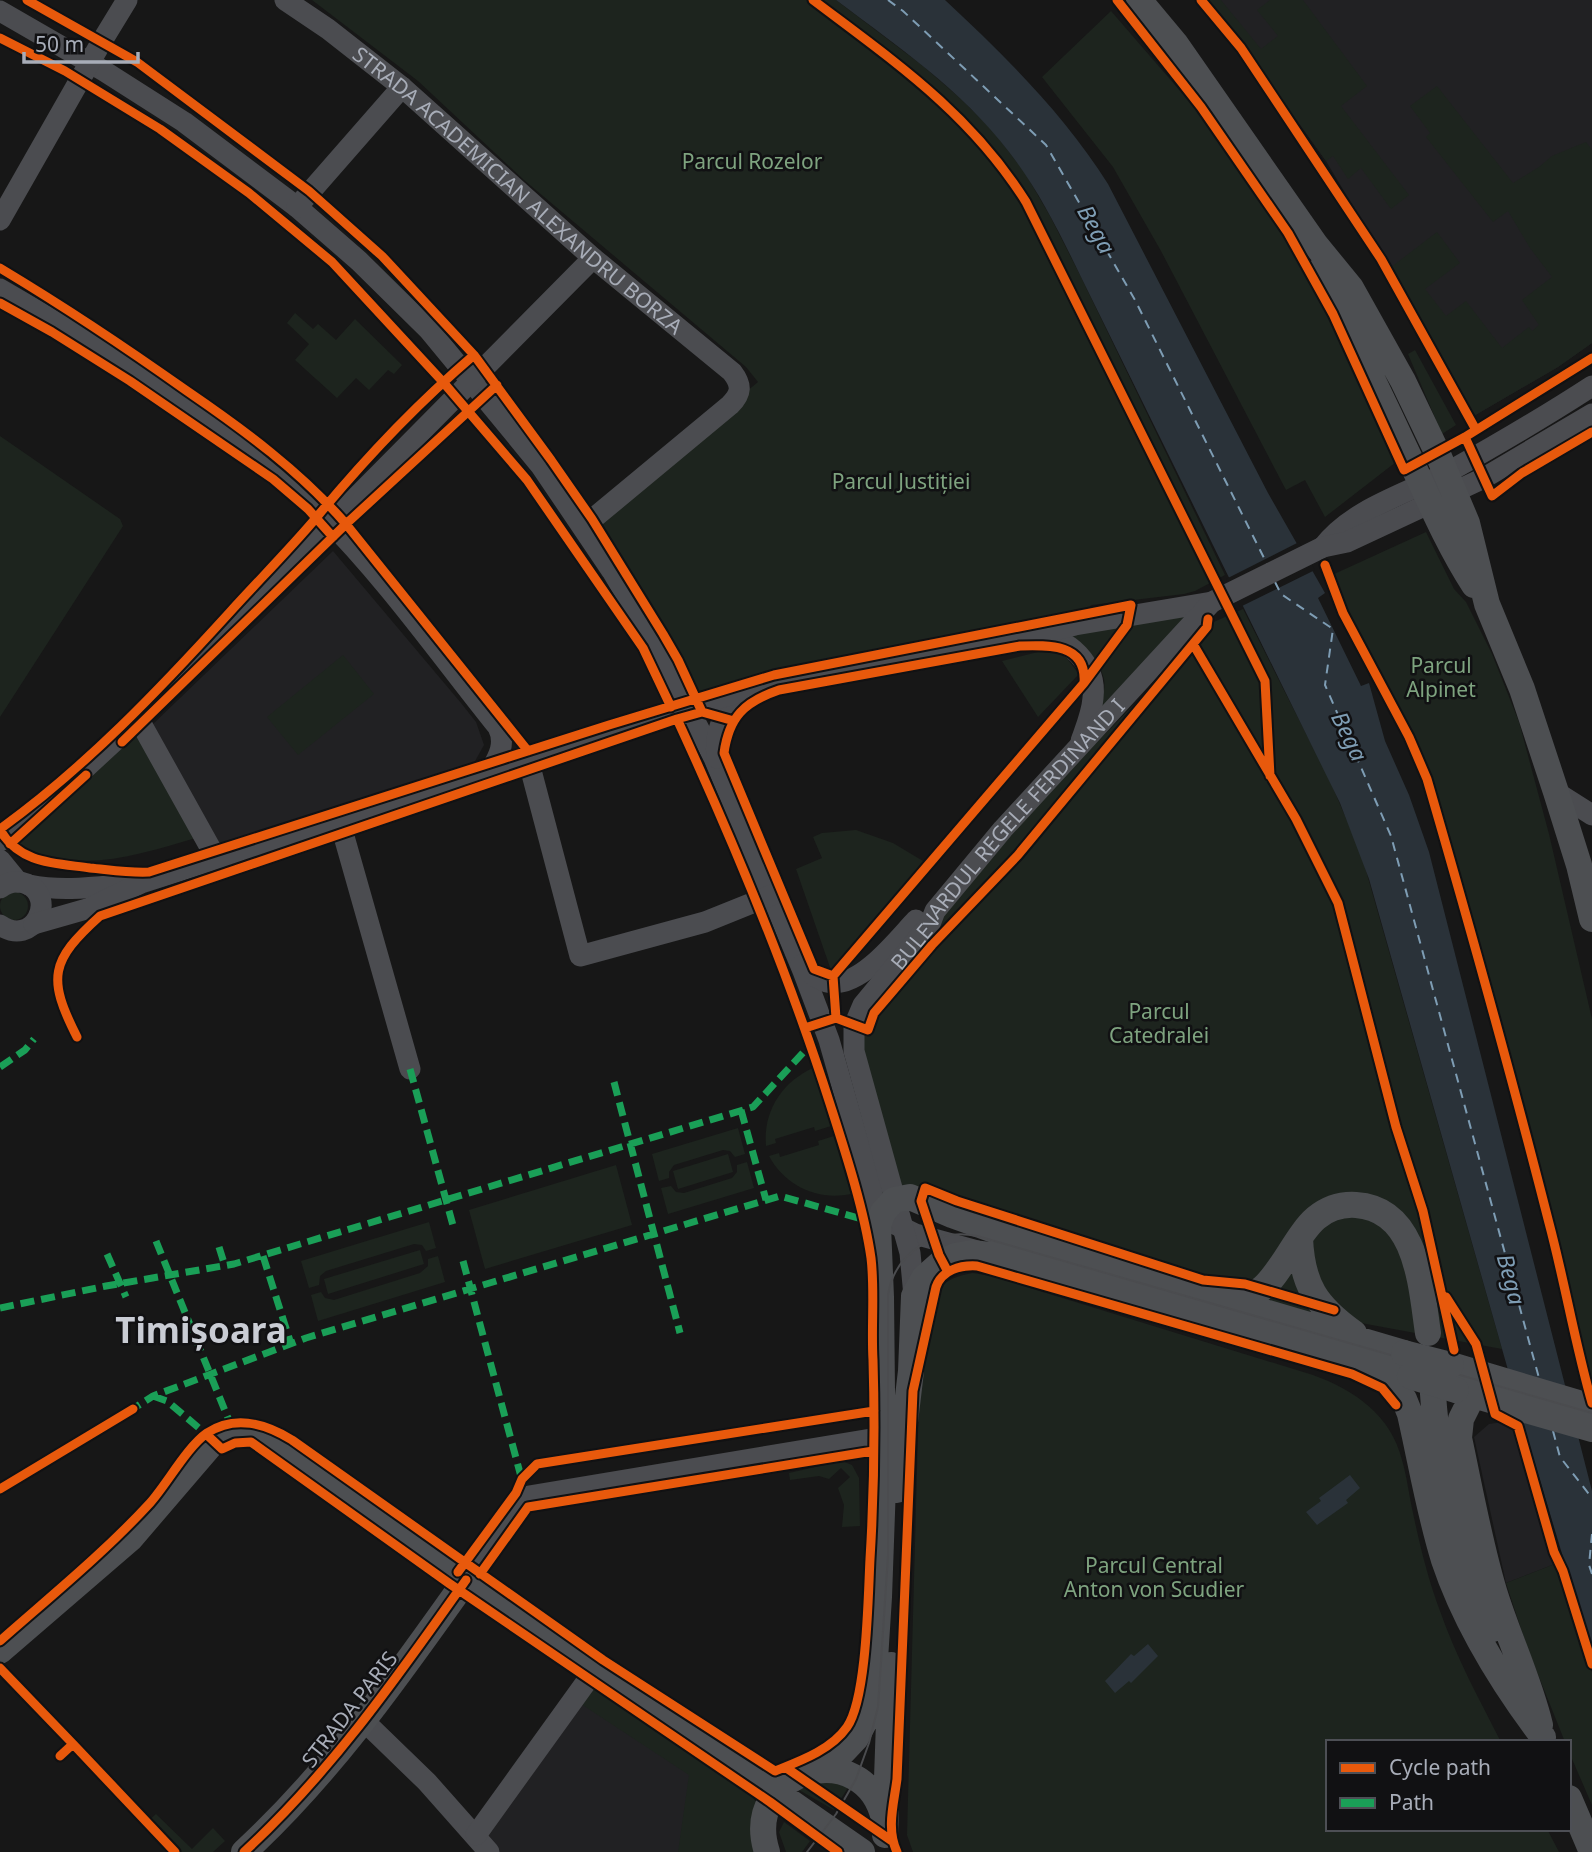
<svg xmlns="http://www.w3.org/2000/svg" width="1592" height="1852" viewBox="0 0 1592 1852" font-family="'Noto Sans',sans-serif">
<rect width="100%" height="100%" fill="#171717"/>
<path fill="#212123" d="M1207,0H1592V343L1558,367L1472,417L1390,268L1326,161L1243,45Z
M333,551L461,703L476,722L484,745L474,763L218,845L152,725Z
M1510,1421L1518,1432L1555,1564L1506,1583L1474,1437L1489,1424Z
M588,1681L723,1771L751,1794L761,1852H493L483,1837Z"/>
<path fill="#1d241e" d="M312,0H836L923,66L961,99L994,132L1025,173L1050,216L1081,277L1225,575L1195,591L1184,594L1091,605L1075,625L692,706L583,527L758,382L746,367L524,180L418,81Z
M1207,0H1221L1261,49L1278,36L1257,10L1270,0H1303L1367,86L1341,106L1409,195L1391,209L1361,168L1348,179L1333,156L1326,161L1243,45Z
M1111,11L1200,114L1256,192L1309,276L1396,462L1325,517L1305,480L1286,490L1161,251L1113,167L1042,77Z
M1437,86L1513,183L1539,167L1552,156L1586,142L1592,150V343L1558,367L1472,417L1390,268L1437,232L1460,263L1425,289L1446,316L1466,301L1502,348L1529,327L1532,331L1539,325L1522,300L1552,277L1530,248L1508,211L1493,222L1426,137L1430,133L1410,106Z
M295,313L313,329L318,324L336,340L355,319L402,365L394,374L388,370L369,390L356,378L337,398L295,360L309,344L287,323Z
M1415,350L1456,425L1442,434L1408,354Z
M0,436L120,519L123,526L0,717Z
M1426,532L1454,589L1466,602L1492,654L1519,722L1549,834L1592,1019V1380L1580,1376L1483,963L1454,857L1424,772L1332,575Z
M1243,609L1330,781L1361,853L1502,1349L1214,1296L906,1189L896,1180L854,1051L874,970L1153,685L1198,629Z
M1191,612L1098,712C1101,702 1106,690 1104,679C1100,661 1082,641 1066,632Z
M1058,647L1079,674L1038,717L1002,661Z
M343,655L374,694L298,755L267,717Z
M136,727L199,837C137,855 76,877 16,843L20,832Z
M856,830L893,843L928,864L833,976L796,869L822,858L813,837L822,833Z
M0 906a14 14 0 1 1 28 0a14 14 0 1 1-28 0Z
M813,1068L831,1126L815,1131L814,1127L775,1139L776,1143L766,1146C763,1111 782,1082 813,1068Z
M738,1128L745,1154L735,1157L730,1151L723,1150L674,1165L669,1172V1178L659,1181L652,1154Z
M834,1136L851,1194C818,1201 785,1186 769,1156L779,1153L780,1157L819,1145L818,1141Z
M728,1154L733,1172L678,1189L673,1171Z
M747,1162L754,1188L668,1214L661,1188L671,1186L676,1192L684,1193L732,1178L737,1172V1165Z
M616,1165L632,1225L485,1269L469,1210Z
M429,1222L436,1248L426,1251L422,1245L414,1244L326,1271L320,1276L319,1285L309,1288L301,1261Z
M420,1250L424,1264L328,1294L324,1279Z
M438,1256L445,1282L318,1321L311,1295L321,1292L325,1298L334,1300L420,1273L428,1266V1259Z
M973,1273L991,1276L1313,1375C1354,1390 1391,1415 1402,1460C1407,1477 1409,1495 1413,1513C1420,1546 1428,1579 1440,1611C1456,1657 1479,1699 1501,1742H1328V1829H1547L1559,1852H913L907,1835L921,1324C927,1295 943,1277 973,1273Z
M842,1461L852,1465L859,1478L860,1526L842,1527L844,1505L838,1488L850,1477L841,1468L829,1479L819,1476L790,1480L789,1473Z
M1555,1564L1592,1672V1805L1569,1752V1742H1565L1527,1647L1506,1583Z
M592,1683L723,1771L751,1794L759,1807L761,1852H678L689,1775L578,1702Z
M826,1781L849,1786L834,1810L799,1790L807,1784Z
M156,1814L192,1849L213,1828L225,1841L213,1852H175L147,1822Z
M784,1822L810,1841L802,1852H786L779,1832Z"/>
<path fill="#2a3239" d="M836,0H945C1005,56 1064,114 1108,184L1268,493L1325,593L1318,598L1361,686L1369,683L1385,741L1409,795L1429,852L1592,1491V1654L1525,1430L1369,879L1340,803L1081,277C1060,234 1039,190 1009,152C962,90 897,46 836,0Z
M1350,1475L1360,1488L1346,1500L1348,1503L1317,1525L1306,1512L1321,1501L1319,1498Z
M1148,1644L1158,1656L1131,1683L1129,1681L1115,1693L1105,1681L1131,1654L1134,1656Z"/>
<path fill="#171717" d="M1299,542L1315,570L1240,607L1226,579Z"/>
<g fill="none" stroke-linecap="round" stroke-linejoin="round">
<path stroke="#7e9db4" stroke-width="2" stroke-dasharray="9 7" stroke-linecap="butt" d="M888,0L903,11L1046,145L1135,300L1267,564
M1275,582L1281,594L1333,629L1325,685L1391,836L1539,1378
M1553,1431L1560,1457L1592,1498
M1592,1534L1589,1565L1592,1574"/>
<g stroke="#4b4c50" stroke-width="21">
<path id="s1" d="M285,0L328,29L402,87L593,258L732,372C742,385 742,393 730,405L583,527"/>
<path d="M0,11L104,71L184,122L297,207L359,261L429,330L541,466L612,571L653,640L714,758L803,971L829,1040L871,1187L878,1226"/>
<path d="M297,207L402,87"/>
<path d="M0,220L102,41L127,0"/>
<path d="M0,289C71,330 140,373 207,420C247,448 288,478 322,514C387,579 441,656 498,727C506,743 499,757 490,771"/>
<path d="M1323,547C1353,508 1407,494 1450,471C1498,444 1546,416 1592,386"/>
<path d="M1037,636C1069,637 1097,664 1093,698C1092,713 1086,727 1081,741"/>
<path d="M138,718L216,858"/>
<path d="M717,758C714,731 724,709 746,693"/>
<path d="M528,759L580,956L705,922L772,895"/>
<path d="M1556,792L1592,815"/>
<path d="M344,818L343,833L410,1069"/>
<path d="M0,841L52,799L120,736L593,258"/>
<path d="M0,860L18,882"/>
<path d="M29,885C63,892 95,887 129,884"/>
<path d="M0,888C8,882 17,880 27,884C58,898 33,948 0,925"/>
<path d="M34,924L90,908L141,883L761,685L809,674L1021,638L1075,625L1212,602L1323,547L1347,542L1484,478L1592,414"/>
<path d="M801,965C810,973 822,983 834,983C864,983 897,940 916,920"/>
<path d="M895,1224L915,1234L977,1251"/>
<path id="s2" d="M914,1296L910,1253L854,1051V1026L863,1005L930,924L935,911L1003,829L1212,602"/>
<path d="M468,1577L519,1504L529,1496L883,1437"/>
<path d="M364,1721L427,1782L489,1852"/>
<path d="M476,1835L597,1667"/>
</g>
<path stroke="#4d4f52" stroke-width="26" d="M1139,0L1175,43L1315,244L1351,288L1403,381L1437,452L1467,523L1487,604L1522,689L1556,792L1579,865L1592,919
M1323,266C1345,326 1375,383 1402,442C1425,490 1445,540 1474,585
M1300,1238C1302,1285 1316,1306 1354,1333
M1230,1301C1240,1298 1251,1296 1260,1290C1280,1276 1296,1235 1316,1218C1327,1209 1341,1204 1356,1205C1418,1209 1421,1287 1428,1333
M1451,1365L1592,1407
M1375,1366L1404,1399L1410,1414C1421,1462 1429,1512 1444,1560C1465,1623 1503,1684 1543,1737
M1459,1391L1592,1429
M1433,1394C1438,1475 1463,1554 1492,1629
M1473,1395L1461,1419L1459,1438C1470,1489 1479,1541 1494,1591C1508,1637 1529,1679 1540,1725
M897,1490L911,1371L914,1296L924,1278L942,1262L955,1256L972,1253L990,1255L1410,1376
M0,1651L130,1539L214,1441L230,1434L247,1432L263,1436L275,1443L862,1852
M811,1771L839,1756L856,1738L867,1717L873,1691L879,1597L883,1485L881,1297L878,1226L883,1212L894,1200L910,1197L952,1215L1030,1243L1404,1353
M1569,1798L1592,1852
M885,1835L891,1665
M244,1852C332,1771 399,1674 468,1577
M767,1852C740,1768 865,1735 884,1819"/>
<path stroke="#4b4c4f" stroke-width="2" d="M807,1852L836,1814L856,1779L869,1743L878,1707L888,1556V1295C895,1252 935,1228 977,1236L1592,1413"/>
<path stroke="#4d4f52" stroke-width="26" d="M1404,1353L1451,1365
M1410,1376L1456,1390"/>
<path stroke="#1a9f57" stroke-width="7" stroke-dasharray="14 7" stroke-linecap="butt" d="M0,1067L25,1050L34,1039
M410,1069L454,1229
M614,1082L680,1333
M741,1110L766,1200
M156,1241L230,1423
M219,1247L225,1266
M107,1254L126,1297
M263,1256L291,1344
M463,1261L523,1484
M0,1308L106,1286L234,1264L753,1107L811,1044
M153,1396L167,1401L206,1434
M128,1412L153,1396L306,1338L780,1196L862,1219"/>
<g stroke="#111113" stroke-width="13">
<path id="cycleway" d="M27,0L137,62L309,191L382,256L474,355L551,460L592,519L663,634L678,660L702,712
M813,0C895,62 970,113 1026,202L1265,681L1270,776
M1117,0L1201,107L1288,233L1333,314L1404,470L1465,437L1592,358
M1201,0L1241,48L1381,259L1476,430
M0,38L65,71L160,129L249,193L332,262L443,382L527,480L643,648L671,707
M0,268C65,307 125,347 187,391C244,430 301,472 346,524L528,751
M0,303L52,332L130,381L273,479L308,509L333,537
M1465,437L1492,496L1522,473L1592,432
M1325,565L1343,613L1409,737L1427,779C1470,927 1511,1074 1549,1223C1565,1283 1575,1344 1592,1403
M1193,644L1296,819L1338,903L1396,1127L1423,1211L1454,1350
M122,742L346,524L497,385
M0,829C86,767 159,690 230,612C259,580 289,550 316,518C363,461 418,403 474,355
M0,830C20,864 55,863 90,868C111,870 129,873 149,872L609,725L774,675L1131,605L1127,625L1084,683L833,976L836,1018
M10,844L86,775
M833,976L814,969L724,753C729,717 744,702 779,690L1020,646C1047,645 1087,643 1084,683
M805,1028L836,1018L868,1030L874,1013L886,999L932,945L1018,855L1207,627L1208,619
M77,1037C47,978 50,961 100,916L677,719L702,712L734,721
M948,1272L939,1255L921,1201L925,1188L957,1201L1203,1280L1245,1284L1334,1310
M1446,1297L1476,1344L1495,1414L1518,1426L1554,1552L1563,1571L1592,1664
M206,1434L222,1449L235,1443L251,1442L450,1584L770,1802L838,1852
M0,1489L133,1409
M458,1572L516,1493L522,1479L537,1464L874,1411
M480,1574L528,1507L873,1451
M0,1641C51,1596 104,1553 150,1503C167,1484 187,1447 207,1433C236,1414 266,1424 292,1440L603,1660L775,1771C800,1761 831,1750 847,1727C867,1698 868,1596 870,1559C874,1493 875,1426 873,1360C871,1326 875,1291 871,1258C864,1209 845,1151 830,1104C788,972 735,845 677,719
M0,1668L73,1744L60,1756
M73,1744L175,1852
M785,1767L892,1841
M244,1852C331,1772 398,1676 466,1580
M897,1852C886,1829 894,1803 897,1779L913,1391L936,1287C942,1270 960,1265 977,1266L1352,1374L1382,1388L1396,1405"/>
</g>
<use href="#cycleway" stroke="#e8590c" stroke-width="9"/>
</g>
<g text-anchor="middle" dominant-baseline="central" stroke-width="5" stroke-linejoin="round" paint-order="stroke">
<g font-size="21" fill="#7ea37f" stroke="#111113">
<text x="752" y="161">Parcul Rozelor</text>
<text x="901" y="481">Parcul Justiției</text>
<text x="1441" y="665">Parcul<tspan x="1441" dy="24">Alpinet</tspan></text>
<text x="1159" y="1011">Parcul<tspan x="1159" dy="24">Catedralei</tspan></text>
<text x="1154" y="1565">Parcul Central<tspan x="1154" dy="24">Anton von Scudier</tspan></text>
</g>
<g font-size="21" fill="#a8adb8" stroke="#111113">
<text stroke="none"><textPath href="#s1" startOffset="301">STRADA ACADEMICIAN ALEXANDRU BORZA</textPath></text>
<text stroke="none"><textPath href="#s2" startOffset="525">BULEVARDUL REGELE FERDINAND I</textPath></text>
<text transform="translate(349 1709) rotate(-52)">STRADA PARIS</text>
</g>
<g font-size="23" font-style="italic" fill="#7e9db4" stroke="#111113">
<text transform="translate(1097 229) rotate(61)">Bega</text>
<text transform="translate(1350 736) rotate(64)">Bega</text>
<text transform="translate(1512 1279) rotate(75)">Bega</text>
</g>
<g font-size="35" font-weight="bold" fill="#c9ccd4" stroke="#111113">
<text x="201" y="1329">Timișoara</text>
</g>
</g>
<rect x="1326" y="1740" width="245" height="91" fill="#111113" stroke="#4d4f55" stroke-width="2"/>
<rect x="1340" y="1763" width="35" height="10" fill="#e8590c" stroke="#4d4f55" stroke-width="2"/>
<text x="1389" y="1775" font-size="21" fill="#a8adb8">Cycle path</text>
<rect x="1340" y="1798" width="35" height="10" fill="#1a9f57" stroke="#4d4f55" stroke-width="2"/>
<text x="1389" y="1810" font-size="21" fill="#a8adb8">Path</text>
<path d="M24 52v10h114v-10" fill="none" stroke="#a8adb8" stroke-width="3.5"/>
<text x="35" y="52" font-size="21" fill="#a8adb8" stroke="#111113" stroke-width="5" paint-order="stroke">50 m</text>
</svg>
